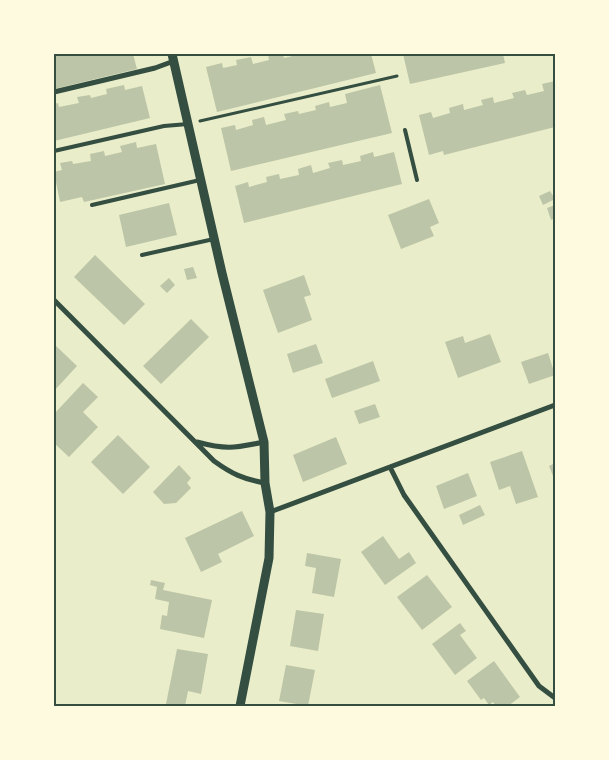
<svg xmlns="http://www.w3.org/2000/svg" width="609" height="760" viewBox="0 0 609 760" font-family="Quicksand,sans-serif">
<rect width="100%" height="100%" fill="#e9edc9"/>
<path fill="#bcc5a7" d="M54,54H133L137,69L54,89Z
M268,54H283L284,58L301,54H371L376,73L217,112L206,67L222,63L223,68L237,65L236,60L251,57L253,64L269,60Z
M403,54H503L505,63L410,84Z
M555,81V127L444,155L443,151L429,155L419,115L431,112L433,118L450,113L449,108L463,104L464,110L483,105L481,100L493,97L494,103L514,98L512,93L525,90L527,95L544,91L542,84Z
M124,85L125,90L142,86L150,118L54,141V104L58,103L59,107L79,103L77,97L90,95L91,98L107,94L106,89Z
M380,85L392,133L231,171L221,128L235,125L236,130L253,125L252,120L264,117L266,125L286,120L284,114L298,111L299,114L316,110L315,106L329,102L330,107L347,103L345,94Z
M136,142L137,148L156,144L165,184L84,202L82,197L60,202L54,172L62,170L60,163L72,161L73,164L91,161L90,154L104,151L105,156L122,152L120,146Z
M373,152L374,157L394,152L402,184L244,223L235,186L248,182L249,187L267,182L266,177L279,174L280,179L299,175L298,169L311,165L313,173L330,168L328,163L342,160L343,165L361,161L360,156Z
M550,191L555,199L543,205L539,196Z
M429,199L439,223L430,227L434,236L401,249L388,215Z
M169,203L177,235L126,247L119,215Z
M555,205V218L551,220L547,208Z
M95,255L145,304L124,325L74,277Z
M193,267L197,278L187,280L184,269Z
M304,275L311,295L304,297L312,320L278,333L263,290Z
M169,278L175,285L167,293L160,286Z
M191,319L209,337L161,384L143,366Z
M490,334L501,362L458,378L445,342L463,336L465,343Z
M54,344L77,366L54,391Z
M316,344L323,363L293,373L287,354Z
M548,353L555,375L529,384L521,362Z
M373,361L380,381L332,398L325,379Z
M83,383L98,397L83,412L98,427L69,457L54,443V414Z
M375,404L380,417L359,424L354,411Z
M118,435L150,467L123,494L91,462Z
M336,437L347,464L303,482L293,455Z
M522,451L538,497L516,504L510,486L499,490L490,462Z
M555,463V481L549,466Z
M179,465L191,478L187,483L191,488L176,503L164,504L153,492Z
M468,473L477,496L444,509L436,486Z
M480,505L485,515L463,525L459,515Z
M242,511L254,536L218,554L222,562L201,572L185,538Z
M383,536L399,559L409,552L416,563L385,585L361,552Z
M307,553L341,559L334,597L312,593L316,568L305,566Z
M427,575L452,607L422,630L397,597Z
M151,580L165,583L163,590L212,600L204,638L160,629L162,615L167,616L169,602L155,599L157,587L150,585Z
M296,610L324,614L318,651L290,646Z
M460,623L466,631L460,635L477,658L455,675L432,644Z
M177,649L208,654L201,694L188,691L185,706L166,704Z
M494,661L520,697L508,706H496L493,702L489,705L484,698L481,700L467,681Z
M286,665L315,670L308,706L279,701Z"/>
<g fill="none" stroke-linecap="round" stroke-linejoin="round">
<path stroke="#344e41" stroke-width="3" d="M200,121L397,76"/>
<path stroke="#344e41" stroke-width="4" d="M405,130L417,180
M54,151L164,126L188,124
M92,205L200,180
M142,255L214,239"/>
<path stroke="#344e41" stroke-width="5" d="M54,92L155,68L174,61
M54,300L214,461C232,474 243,479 265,483
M197,442C227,450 234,448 264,442
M390,467L404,495L539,686L555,698
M270,512L555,405"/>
<path stroke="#344e41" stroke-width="9" d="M172,54L222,273L264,442L265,483L270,512L269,558L240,706"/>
</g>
<rect width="609" height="760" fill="none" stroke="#fefae0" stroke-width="110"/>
<rect x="55" y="55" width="499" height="650" fill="none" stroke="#344e41" stroke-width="2"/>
</svg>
